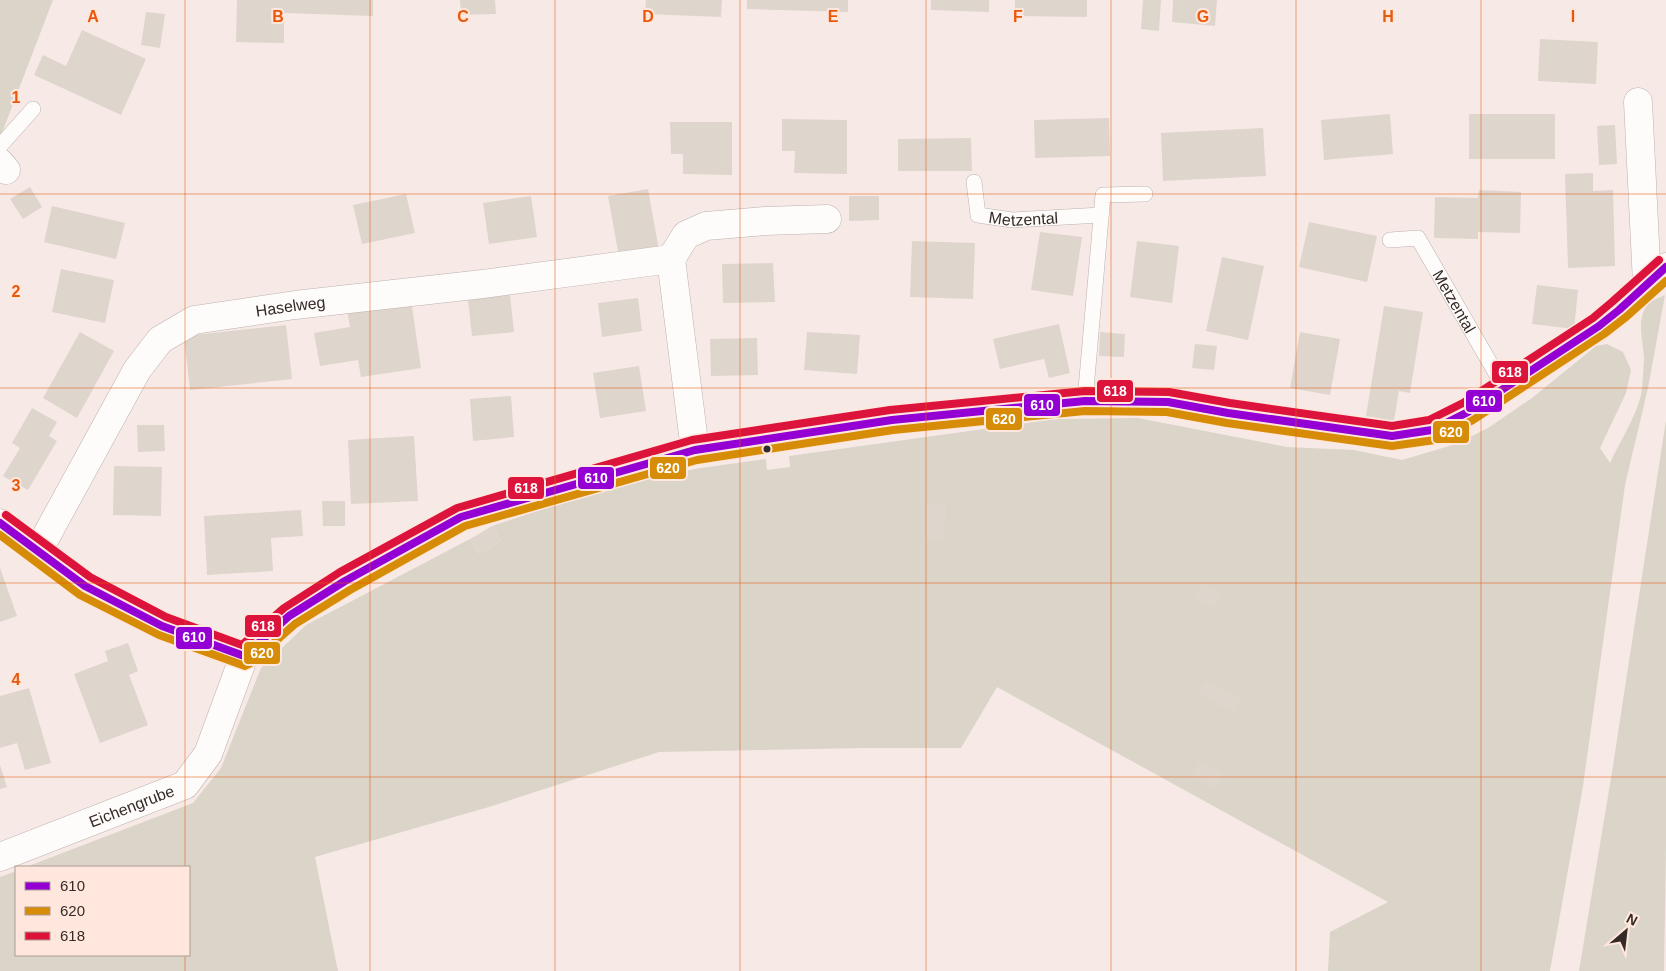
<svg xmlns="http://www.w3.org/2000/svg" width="1666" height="971" viewBox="0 0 1666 971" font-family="Helvetica,sans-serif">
<rect width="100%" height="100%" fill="#f7eae6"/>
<path fill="#dad5c8" d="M0,0H53L0,138Z
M1665,295L1648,388L1625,485L1583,786L1550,971H1328L1330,932L1388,902L997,687L961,748H863L659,752L489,807L315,857L338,971H0V877L16,871V955H189V867H26L193,803L221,768L261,668L306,625L470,539L479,554L501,541L492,526L627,481L701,468L766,459L767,470L790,467L789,456L1056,419L1138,418L1287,447L1354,450L1402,460L1456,444L1488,428L1532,398L1596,346L1607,344L1623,352L1631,370L1626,393L1600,448L1610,463C1620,441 1635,419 1641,395C1643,385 1643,371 1644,360C1644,343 1636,322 1646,307C1650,300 1659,298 1665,295Z
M1666,420V847L1664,971H1579L1612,772Z"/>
<path fill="#ded5cd" d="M237,0H373V16L284,13V43L236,42Z
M460,0H495L496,14L461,15Z
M646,0H722L721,17L645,14Z
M747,0H848V12L747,9Z
M931,0H989V12L931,10Z
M1015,0H1087V17L1015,16Z
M1143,0H1161L1159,31L1141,29Z
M1173,0H1217L1215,26L1172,22Z
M146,12L165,14L160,48L141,45Z
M82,30L146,59L121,115L34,75L43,55L66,66Z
M1540,39L1598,42L1596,84L1538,81Z
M1390,114L1393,154L1324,160L1321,120Z
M1469,114H1555V159H1469Z
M1109,118L1110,156L1035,158L1034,120Z
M782,119L847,120V174L794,173L795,151H782Z
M670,122H732V175L683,174V154H671Z
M1615,125L1617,164L1599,165L1597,126Z
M1263,128L1266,176L1163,181L1161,133Z
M971,138L972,171H898V139Z
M1593,173V191L1613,190L1615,266L1568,268L1565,174Z
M30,187L42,207L23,219L10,199Z
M648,189L659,250L619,257L608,196Z
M1479,190L1521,192L1520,233L1478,232V239L1434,238L1435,197L1478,198Z
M406,194L415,233L362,244L353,205Z
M531,196L537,237L489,244L483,203Z
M849,196H879V220L849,221Z
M52,206L125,223L116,259L44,242Z
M1309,222L1377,236L1367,282L1299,267Z
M1040,232L1082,237L1073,296L1031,290Z
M912,241L975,243L973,299L910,297Z
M1137,241L1179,246L1172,303L1130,297Z
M1222,257L1264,266L1248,340L1206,331Z
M773,263L775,302L723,303L722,264Z
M61,269L114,280L105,323L52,312Z
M1537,285L1578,290L1574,329L1532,324Z
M510,295L514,332L472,336L468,300Z
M638,298L642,331L602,337L598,303Z
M411,300L421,368L361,377L358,360L320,366L314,333L350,327L347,310Z
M1384,306L1423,312L1410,393L1399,391L1394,421L1366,416Z
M1059,324L1070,373L1049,378L1044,359L1000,369L993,339Z
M286,325L292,379L190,390L184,336Z
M80,332L114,351L77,418L43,398Z
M807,332L860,335L857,374L804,370Z
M1100,332L1125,334L1124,357L1099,356Z
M1300,332L1340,339L1330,395L1290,388Z
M757,338L758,375L711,376L710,339Z
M1195,344L1217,346L1214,370L1192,368Z
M639,366L646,411L600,418L593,373Z
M511,396L514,437L473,441L470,399Z
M32,408L57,422L49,436L57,441L28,490L3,476L20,448L12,443Z
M137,425H164L165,451L138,452Z
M414,436L418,501L351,504L348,440Z
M114,466L162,467L161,516L113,515Z
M322,501H345V526H323Z
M927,504H946L944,540L926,539Z
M301,510L303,536L271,538L273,571L207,575L204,516Z
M492,526L501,541L479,554L470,539Z
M0,568L17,616L0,622Z
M1204,582L1223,593L1214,608L1194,597Z
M128,643L138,671L129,675L148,725L100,743L74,674L108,661L105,651Z
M1205,679L1242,699L1234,713L1197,693Z
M29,688L51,763L25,770L17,743L0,748V696Z
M1200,761L1224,775L1216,790L1191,776Z
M0,765L7,787L0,789Z"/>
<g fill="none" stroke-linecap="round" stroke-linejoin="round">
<g stroke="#bcb1ad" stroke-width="16">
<g id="lane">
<path d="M0,146L33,109"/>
<path id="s1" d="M974,182L978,215L1012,220L1101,215"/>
<path id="s2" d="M1390,240L1418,238L1505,389"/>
<path d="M1085,401L1103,195L1145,194"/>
</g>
</g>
<g stroke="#bcb1ad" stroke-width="29">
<g id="street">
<path d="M1638,102L1647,283"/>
<path d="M0,163L6,170"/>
<path d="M671,259L686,235L706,226L765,221L827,219"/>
<path d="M0,523L85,586L162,626L244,656L289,616L345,581L461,517L695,450L892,420L1085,401L1168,402L1228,413L1392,436L1432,430L1468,412L1599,326L1619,310L1666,267"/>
<path id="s3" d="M38,551L137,370L160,340L194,320L295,305L483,284L671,259L695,450"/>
<path id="s4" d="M0,857L185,785L208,754L244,656"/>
</g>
</g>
<use href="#lane" stroke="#fefcfb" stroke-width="15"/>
<use href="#street" stroke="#fefcfb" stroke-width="28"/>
<g stroke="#ffe7de" stroke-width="11">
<path id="bus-1" d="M0,523L85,586L162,626L244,656L289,616L345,581L461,517L695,450L892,420L1085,401L1168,402L1228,413L1392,436L1432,430L1468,412L1599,326L1619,310L1666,267"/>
</g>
<g stroke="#ffe7de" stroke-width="11">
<path id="bus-2" d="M0,535L80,595L159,635L245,666L251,663L295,624L350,590L465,526L697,460L893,430L1085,411L1167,412L1227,423L1392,446L1435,440L1473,420L1604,334L1626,317L1666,281"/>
</g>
<g stroke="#ffe7de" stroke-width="11">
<path id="bus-3" d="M6,515L90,577L166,617L242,645L284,608L340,572L457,508L692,440L890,410L1085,391L1169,392L1230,403L1392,426L1429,420L1463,403L1593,318L1612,302L1659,260"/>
</g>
<use href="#bus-1" stroke="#9400d3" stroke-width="8"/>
<use href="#bus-2" stroke="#d78c07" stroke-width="8"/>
<use href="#bus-3" stroke="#dc143c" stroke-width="8"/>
</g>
<path fill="none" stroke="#e8590c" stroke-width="1" stroke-opacity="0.55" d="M185,0V867M370,0V971M555,0V971M740,0V971M926,0V971M1111,0V971M1296,0V971M1481,0V971M0,194H1666M0,388H1666M0,583H1666M0,777H1666M185,955V971"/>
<circle fill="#352a25" stroke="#ffe7de" stroke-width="2" cx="767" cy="449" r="4.5"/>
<g text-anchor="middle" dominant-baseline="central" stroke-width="4" stroke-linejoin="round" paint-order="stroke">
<g font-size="16" fill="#352a25" stroke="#ffe7de">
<text stroke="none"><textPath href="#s1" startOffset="79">Metzental</textPath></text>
<text stroke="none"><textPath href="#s2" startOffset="101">Metzental</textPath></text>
<text stroke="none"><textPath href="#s3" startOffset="381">Haselweg</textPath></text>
<text stroke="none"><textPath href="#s4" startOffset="141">Eichengrube</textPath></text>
</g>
</g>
<g font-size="16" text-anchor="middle" font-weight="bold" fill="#e8590c" stroke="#ffe7de" stroke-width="4" stroke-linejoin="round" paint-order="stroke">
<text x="93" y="22">A</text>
<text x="278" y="22">B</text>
<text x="463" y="22">C</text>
<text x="648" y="22">D</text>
<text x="833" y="22">E</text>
<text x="1018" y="22">F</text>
<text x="1203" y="22">G</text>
<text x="1388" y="22">H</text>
<text x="1573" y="22">I</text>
<text x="16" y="103">1</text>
<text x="16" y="297">2</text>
<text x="16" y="491">3</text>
<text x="16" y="685">4</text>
</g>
<g stroke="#ffe7de" stroke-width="2">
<rect x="1491" y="360" width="38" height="24" rx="5" fill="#dc143c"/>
<rect x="1096" y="379" width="38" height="24" rx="5" fill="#dc143c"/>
<rect x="1465" y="389" width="38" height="24" rx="5" fill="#9400d3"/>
<rect x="1023" y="393" width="38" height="24" rx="5" fill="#9400d3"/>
<rect x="985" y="407" width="38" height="24" rx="5" fill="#d78c07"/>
<rect x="1432" y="420" width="38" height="24" rx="5" fill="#d78c07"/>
<rect x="649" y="456" width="38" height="24" rx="5" fill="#d78c07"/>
<rect x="577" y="466" width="38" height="24" rx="5" fill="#9400d3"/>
<rect x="507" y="476" width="38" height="24" rx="5" fill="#dc143c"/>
<rect x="244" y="614" width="38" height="24" rx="5" fill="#dc143c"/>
<rect x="175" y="626" width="38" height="24" rx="5" fill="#9400d3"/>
<rect x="243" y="641" width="38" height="24" rx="5" fill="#d78c07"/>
</g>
<g font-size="14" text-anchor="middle" font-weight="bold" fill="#fff">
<text x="1510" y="377">618</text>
<text x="1115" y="396">618</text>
<text x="1484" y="406">610</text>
<text x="1042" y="410">610</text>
<text x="1004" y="424">620</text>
<text x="1451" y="437">620</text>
<text x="668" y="473">620</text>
<text x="596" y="483">610</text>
<text x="526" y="493">618</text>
<text x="263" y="631">618</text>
<text x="194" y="642">610</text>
<text x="262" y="658">620</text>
</g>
<rect x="15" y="866" width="175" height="90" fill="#ffe7de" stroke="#ae9b94"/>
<rect x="25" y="882" width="25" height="8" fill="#9400d3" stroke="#ae9b94"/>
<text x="60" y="891" font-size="15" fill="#352a25">610</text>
<rect x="25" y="907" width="25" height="8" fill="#d78c07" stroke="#ae9b94"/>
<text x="60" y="916" font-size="15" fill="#352a25">620</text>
<rect x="25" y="932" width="25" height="8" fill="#dc143c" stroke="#ae9b94"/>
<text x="60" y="941" font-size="15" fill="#352a25">618</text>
<g transform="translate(1626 931) rotate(28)" stroke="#ffe7de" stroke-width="4" paint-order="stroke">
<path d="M0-4L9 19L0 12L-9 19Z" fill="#352a25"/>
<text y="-8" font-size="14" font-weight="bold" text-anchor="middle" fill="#352a25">N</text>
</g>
</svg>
